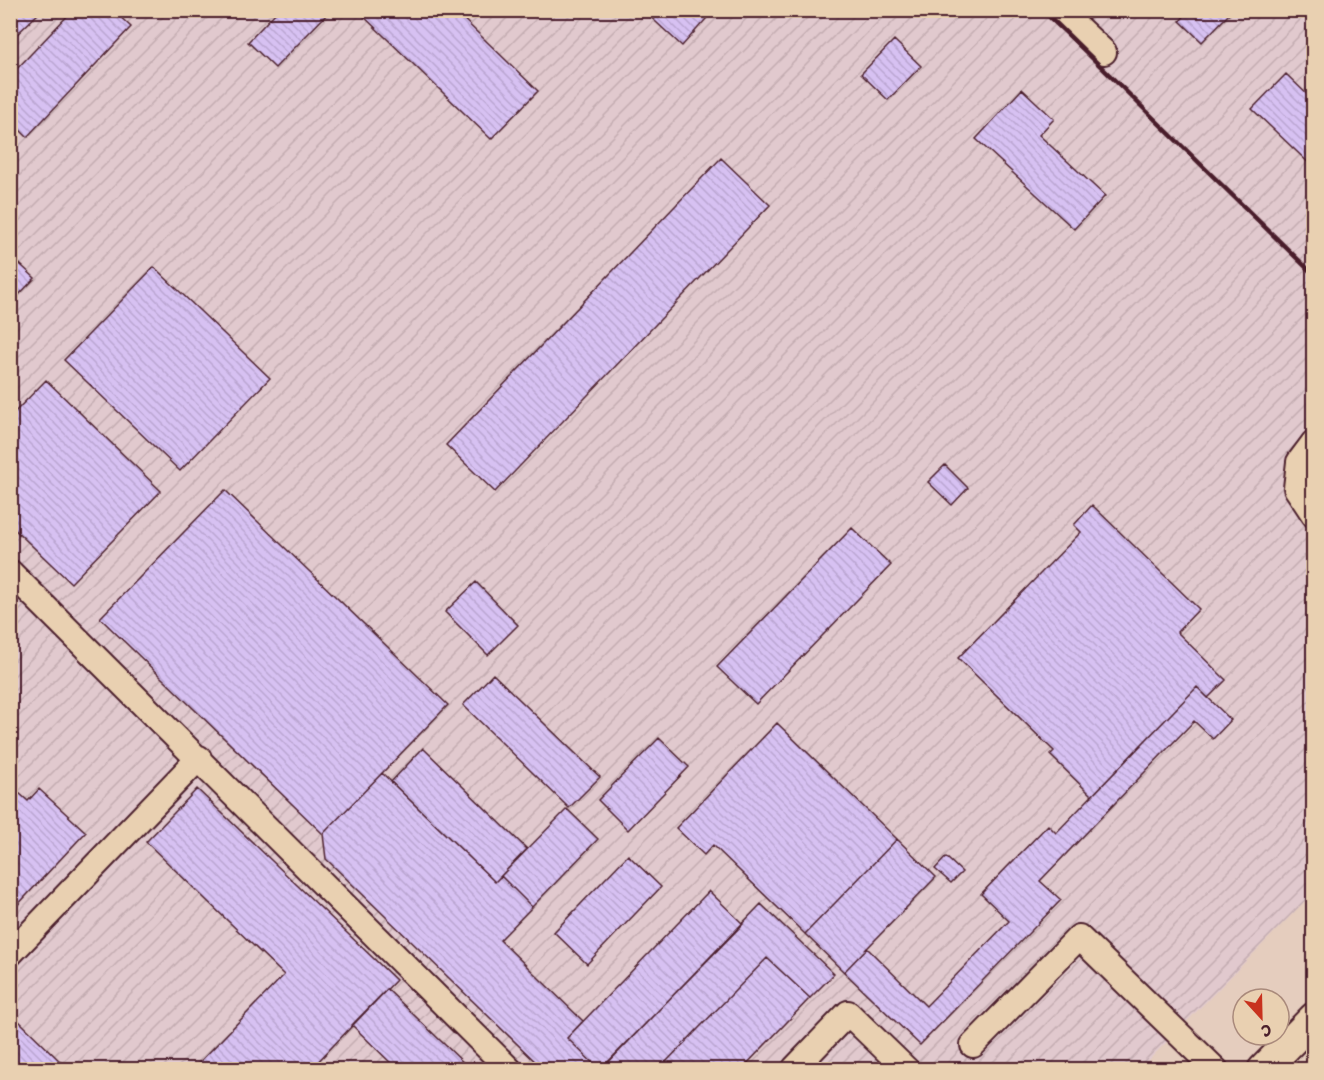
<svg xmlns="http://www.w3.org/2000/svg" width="1324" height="1080" viewBox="0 0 1324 1080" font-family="'Shantell Sans',sans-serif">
<defs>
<pattern id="industrial-furrows" width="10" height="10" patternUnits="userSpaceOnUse" patternTransform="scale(1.5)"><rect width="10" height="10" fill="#e1c9ce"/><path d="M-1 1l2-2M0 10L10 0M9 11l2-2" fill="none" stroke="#c3acb1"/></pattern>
<pattern id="building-back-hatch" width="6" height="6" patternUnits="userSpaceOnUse" patternTransform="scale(1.5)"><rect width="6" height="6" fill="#d7c1f2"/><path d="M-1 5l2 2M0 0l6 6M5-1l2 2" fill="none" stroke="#baa5d0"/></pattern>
</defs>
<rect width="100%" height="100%" fill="#e5cdbe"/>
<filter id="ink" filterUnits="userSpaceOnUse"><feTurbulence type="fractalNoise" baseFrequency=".0167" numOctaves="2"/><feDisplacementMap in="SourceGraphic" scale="12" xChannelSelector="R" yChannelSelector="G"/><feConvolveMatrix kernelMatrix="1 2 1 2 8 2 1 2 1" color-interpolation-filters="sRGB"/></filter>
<g filter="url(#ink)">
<path fill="url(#industrial-furrows)" d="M10,11H1313V893L1140,1069H11Z"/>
<path fill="url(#building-back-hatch)" stroke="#4a1f2b" stroke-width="1.5" d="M10,10H42L10,41Z
M73,10H113L131,27L27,137L10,120V76Z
M278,10H331L275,68L248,42Z
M357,10H454L538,91L491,139Z
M643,10H714L682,46Z
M1190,10H1233L1202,42L1180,21Z
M894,40L921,66L888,100L861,74Z
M1286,74L1314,101V168L1252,109Z
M1022,89L1054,119L1039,135L1105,196L1074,229L976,139Z
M721,158L770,205L495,492L446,445Z
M10,255L35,278L10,304Z
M154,267L270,378L180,471L64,360Z
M46,380L161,491L71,583L10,525V417Z
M945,465L968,488L952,505L928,482Z
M225,490L448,705L323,834L100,618Z
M1092,505L1199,609L1177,632L1226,680L1208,698L1197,687L1092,796L1050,755L1054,751L958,658L1081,532L1074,525Z
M852,528L891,565L756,704L717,667Z
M476,582L518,625L488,655L445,612Z
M493,674L600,777L569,808L463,705Z
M1197,687L1231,720L1213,739L1194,721L1040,881L1061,900L920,1045L844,972L867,948L926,1006L1009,921L981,894L1048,825L1056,833Z
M777,723L897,839L805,934L713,845L704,855L676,828Z
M659,738L689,767L628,830L598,800Z
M423,748L527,849L495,882L391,782Z
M382,773L495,882L501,876L532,907L500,940L583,1021L567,1038L600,1070H544L326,859L323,834Z
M10,785L28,801L39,789L86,832L10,913Z
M197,789L396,980L310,1070H192L284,975L146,842Z
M567,809L598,839L532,907L501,876Z
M897,839L936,877L844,972L805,934Z
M628,855L661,887L587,964L554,932Z
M946,857L962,872L951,883L935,869Z
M709,891L743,924L600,1070L567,1038Z
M761,904L834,974L810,998L767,958L662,1066L666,1070H601Z
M767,958L810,998L741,1070H666L662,1066Z
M387,989L471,1070H398L352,1025Z
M19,1021L69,1070H10V1029Z"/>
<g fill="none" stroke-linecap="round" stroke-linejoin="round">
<g stroke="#4a1f2b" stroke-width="28">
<path id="minor" d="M1059,10L1104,52
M1314,442L1299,462L1296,488L1314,515
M10,572L510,1070
M10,954L199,758
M973,1045L1079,937L1216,1070
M795,1068L848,1013L907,1070"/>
</g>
<g stroke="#4a1f2b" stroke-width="34">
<path id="major" d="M1263,1070L1314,1018"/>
</g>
<use href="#minor" stroke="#e9d0b1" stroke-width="24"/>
<use href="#major" stroke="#e9d0b1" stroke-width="30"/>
<path stroke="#4a1f2b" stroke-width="4.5" d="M1043,10L1314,275"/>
</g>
</g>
<rect width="1324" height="1080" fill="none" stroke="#e9d0b1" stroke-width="36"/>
<rect x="18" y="18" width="1288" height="1044" fill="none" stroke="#4a1f2b" stroke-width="2" filter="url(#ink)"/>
<g transform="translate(1261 1017) rotate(158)"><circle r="28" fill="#e9d0b1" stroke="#a9897b" stroke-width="1.5"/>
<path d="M0-4.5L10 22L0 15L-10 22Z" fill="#c8321e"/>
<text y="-9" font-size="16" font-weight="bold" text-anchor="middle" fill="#4a1f2b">С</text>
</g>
</svg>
